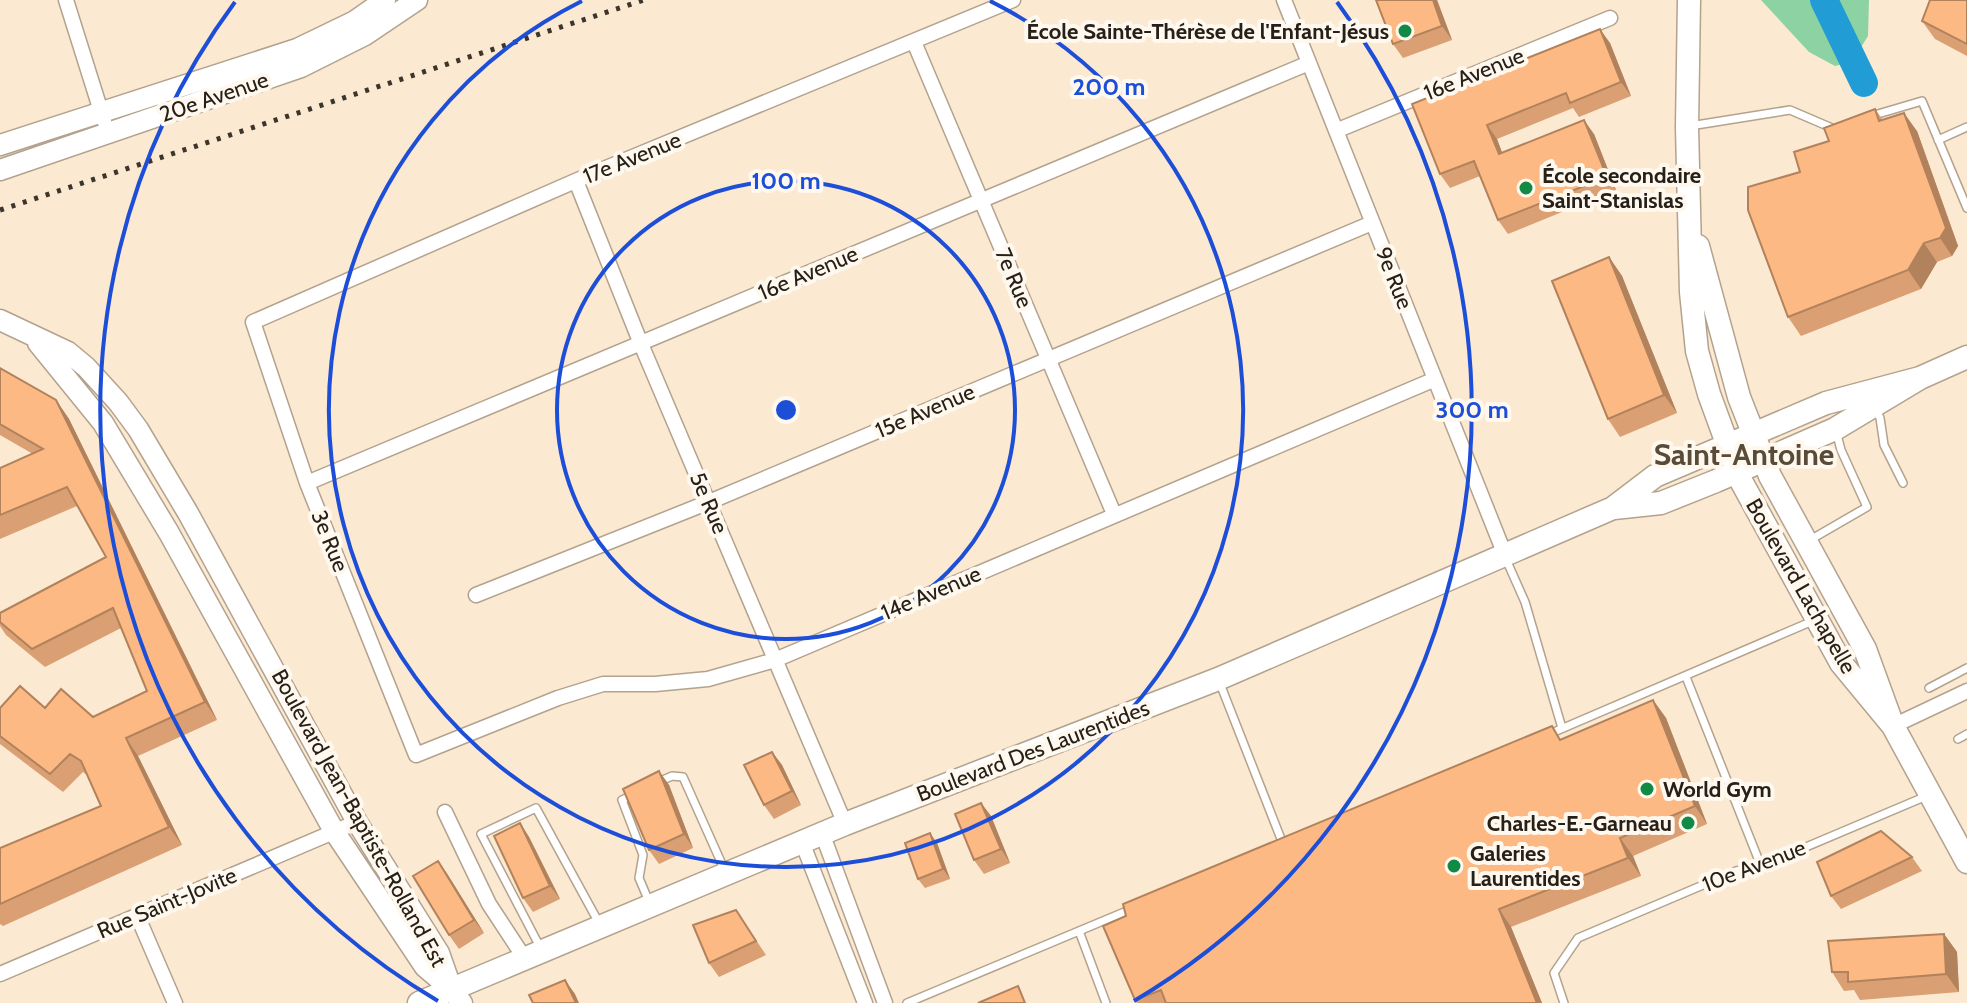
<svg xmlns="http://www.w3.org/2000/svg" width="1967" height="1003" viewBox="0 0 1967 1003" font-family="Cabin,sans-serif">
<rect width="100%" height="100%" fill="#fbe9d2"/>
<path fill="#8dd2a3" d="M1761,0H1869L1868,36L1852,62L1835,66L1809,52Z"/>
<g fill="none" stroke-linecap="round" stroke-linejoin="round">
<path stroke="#229cd4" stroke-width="28" d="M1824,0L1864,83"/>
<g stroke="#b3a28d" stroke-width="10">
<path id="lane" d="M1871,116L1922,101L1967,208
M1690,126L1790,110L1832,128
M1938,140L1967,127
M1875,407L1880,418L1884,445L1903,483
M1810,540L1867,507L1841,450L1836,431
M1505,557L1525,602L1562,728
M1686,677L1761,866
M1219,681L1283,844
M1929,688L1967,668
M1547,735L1815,620
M1958,739L1967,734
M656,783L672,776L683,777L725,871
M635,794L622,800L643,855L639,878L650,904
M1079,931L1106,1003
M540,947L481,834L536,808L599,923
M907,1003L1134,908
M1564,1003L1554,973L1578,938L1736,871L1761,866L1929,795"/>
</g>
<g stroke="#b3a28d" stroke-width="17">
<path id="street" d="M66,0L104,121
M1013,0L589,175L253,322L307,483L416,755L558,698L603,684H655L708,679L775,660L1433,380
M1284,0L1505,555
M914,42L1114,514
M1338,130L1610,18
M576,181L641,344L845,824
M307,483L1309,63
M476,595L709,502L1372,223
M1893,726L1967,691
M445,812L489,904L525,959
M822,833L885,1003
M802,842L865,1003
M137,915L175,1003
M0,974L357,822"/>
</g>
<g stroke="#b3a28d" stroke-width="23">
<path id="secondary" d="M0,145L297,49L355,21L385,0
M0,170L301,67L365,35L417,0
M0,320L68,352L86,367L118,402L138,429L188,513L357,822L439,953L452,990
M38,343L103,423L169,533L334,831L425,967L452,990L462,1003"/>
</g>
<g stroke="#b3a28d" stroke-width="25">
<path id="primary" d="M1689,0L1687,127L1691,292L1697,351L1709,394L1740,479L1841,663L1893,726
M1698,246L1739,397L1770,476L1865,649L1893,726L1967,862
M1614,508L1661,503L1716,481L1835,429L1920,378L1967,357
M419,1003L845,824L1218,679L1613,508L1655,476L1826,403L1920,378"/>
</g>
<use href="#lane" stroke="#fff" stroke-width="7"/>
<use href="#street" stroke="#fff" stroke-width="14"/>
<use href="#secondary" stroke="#fff" stroke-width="20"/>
<use href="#primary" stroke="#fff" stroke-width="22"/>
<path stroke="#3c352b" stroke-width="5" stroke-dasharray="4 8" stroke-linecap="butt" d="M0,210L644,0"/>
</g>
<path fill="#da9f72" d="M1376,0H1437L1452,40L1403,58L1393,44Z
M1967,0V56L1935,39L1922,21Z
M1610,43L1631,96L1579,117L1573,108L1497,139L1502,153L1594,134L1616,190L1508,234L1498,220L1480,176L1450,188L1440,174L1412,104Z
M1875,109L1883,120L1917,131L1958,246L1952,256L1937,262L1921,289L1801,336L1788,317L1800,172L1829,141Z
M1609,257L1622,276L1677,413L1620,437L1608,419Z
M0,368L56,400L69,419L217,720L138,756L182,845L3,926L0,924V848L101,806L87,775L83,772L63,792L0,744V708H45L93,717L147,691L121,628L45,667L6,635L0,626V613L106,557L77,506L0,539V468L33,454L0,435Z
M1653,700L1666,718L1707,824L1633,856L1641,876L1511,927L1542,1003H1137L1135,1000L1562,739Z
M772,752L782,765L801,805L774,819L764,805Z
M659,771L669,785L693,848L659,864L649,850Z
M981,803L991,816L1010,863L984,874L974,860Z
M520,823L529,837L560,899L533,912L523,898Z
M937,843L950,879L925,888L918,879Z
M1912,857L1922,871L1841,909L1831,896Z
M438,861L484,933L459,949L449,935Z
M736,910L766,955L719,977L709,963Z
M1944,934L1957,952L1959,992L1860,1000L1854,990L1844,991L1832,972Z"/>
<path fill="#b1825c" d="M1433,0H1437L1452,40L1442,26Z
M1600,29L1610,43L1631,96L1621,82Z
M1904,113L1917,131L1958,246L1952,256L1940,238Z
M1584,120L1594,134L1616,190L1607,177Z
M1487,125L1497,139L1508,168L1499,154Z
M1924,243L1937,262L1921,289L1908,270Z
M1609,257L1622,276L1677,413L1664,395Z
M56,400L69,419L217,720L205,702Z
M1653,700L1666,718L1707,824L1695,806Z
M126,738L138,756L182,845L169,827Z
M772,752L782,765L801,805L792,791Z
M659,771L669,785L693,848L684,834Z
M981,803L991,816L1010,863L1001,849Z
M520,823L529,837L560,899L550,886Z
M930,833L937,843L950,879L943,869Z
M1620,838L1633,856L1641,876L1628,858Z
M438,861L448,875L484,933L474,920Z
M1499,909L1511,927L1542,1003H1537Z
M1944,934L1957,952L1959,992L1946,974Z
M565,980L575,994L579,1003H576Z"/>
<path fill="#fdb984" stroke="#b1825c" stroke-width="2" d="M1376,0H1433L1442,26L1393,44Z
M1930,0H1967V44L1922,21Z
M1600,29L1621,82L1570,103L1566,93L1487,125L1499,154L1584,120L1607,177L1498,220L1474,161L1440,174L1412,104Z
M1875,109L1879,121L1904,113L1946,228L1940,238L1924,243L1908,270L1788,317L1748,210V187L1800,172L1794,152L1829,141L1824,128Z
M1609,257L1664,395L1608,419L1552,281Z
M0,368L56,400L205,702L126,738L169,827L0,904V848L101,806L81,761L70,754L50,774L0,736V708L20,686L45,708L61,689L93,717L147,691L113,608L32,649L0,622V613L106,557L67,487L0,515V468L43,449L0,424Z
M1653,700L1695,806L1620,838L1628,858L1499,909L1537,1003H1166L1161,990L1135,1000L1103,926L1126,916L1123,904L1552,726L1560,740Z
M772,752L792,791L764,805L744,765Z
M659,771L684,834L649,850L623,789Z
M981,803L1001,849L974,860L955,814Z
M520,823L550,886L523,898L494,836Z
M1881,831L1912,857L1831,896L1817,862Z
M930,833L943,869L918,879L905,843Z
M438,861L474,920L449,935L413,876Z
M736,910L756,941L709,963L693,925Z
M1944,934L1946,974L1848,982V972H1832L1828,941Z
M565,980L576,1003H533L529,995Z
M1018,986L1025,1003H978Z"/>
<g fill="none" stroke="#1d4ed8" stroke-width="4">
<circle cx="786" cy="410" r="229"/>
<path d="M990 1A457 457 0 1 1 582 1"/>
<path d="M438 1001A686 686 0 0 1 235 2M1337 2A686 686 0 0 1 1134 1001"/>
</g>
<g fill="#108a44" stroke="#fff8ef" stroke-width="3">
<circle cx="1405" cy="31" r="8"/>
<circle cx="1526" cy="188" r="8"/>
<circle cx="1647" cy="789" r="8"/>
<circle cx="1688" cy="823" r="8"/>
<circle cx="1454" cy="866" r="8"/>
</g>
<g text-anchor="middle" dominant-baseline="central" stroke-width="8" stroke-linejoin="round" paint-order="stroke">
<g font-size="22" font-weight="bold" fill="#262018" stroke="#fff8ef" text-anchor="start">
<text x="1389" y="31" text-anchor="end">École Sainte-Thérèse de l'Enfant-Jésus</text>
<text x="1542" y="175">École secondaire<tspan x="1542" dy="25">Saint-Stanislas</tspan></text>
<text x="1663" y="789">World Gym</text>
<text x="1672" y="823" text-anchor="end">Charles-E.-Garneau</text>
<text x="1470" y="853">Galeries<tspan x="1470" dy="25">Laurentides</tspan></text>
</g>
<g font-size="22" fill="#262018" stroke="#fff8ef">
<text transform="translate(1474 74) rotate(-22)">16e Avenue</text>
<text transform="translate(214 97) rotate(-19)">20e Avenue</text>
<text transform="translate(632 158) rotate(-22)">17e Avenue</text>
<text transform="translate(808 273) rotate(-23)">16e Avenue</text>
<text transform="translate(1014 278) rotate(67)">7e Rue</text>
<text transform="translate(1394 278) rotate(68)">9e Rue</text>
<text transform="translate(925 411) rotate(-23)">15e Avenue</text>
<text transform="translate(709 503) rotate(67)">5e Rue</text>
<text transform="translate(330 541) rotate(68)">3e Rue</text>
<text transform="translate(1801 586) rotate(60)">Boulevard Lachapelle</text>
<text transform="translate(931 593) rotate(-23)">14e Avenue</text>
<text transform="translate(1033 751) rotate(-21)">Boulevard Des Laurentides</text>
<text transform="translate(359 818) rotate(61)">Boulevard Jean-Baptiste-Rolland Est</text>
<text transform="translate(1754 866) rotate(-21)">10e Avenue</text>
<text transform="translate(167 903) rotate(-23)">Rue Saint-Jovite</text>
</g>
<g font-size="30" font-weight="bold" fill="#594b38" stroke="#fff8ef">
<text x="1744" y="454">Saint-Antoine</text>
</g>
</g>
<circle cx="786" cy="410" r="12" fill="#1d4ed8" stroke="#fff8ef" stroke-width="4"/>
<g font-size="24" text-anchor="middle" font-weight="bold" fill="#1d4ed8" stroke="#fff8ef" stroke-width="8" stroke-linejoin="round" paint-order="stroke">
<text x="1109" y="95">200 m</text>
<text x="786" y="189">100 m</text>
<text x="1472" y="418">300 m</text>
</g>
</svg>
